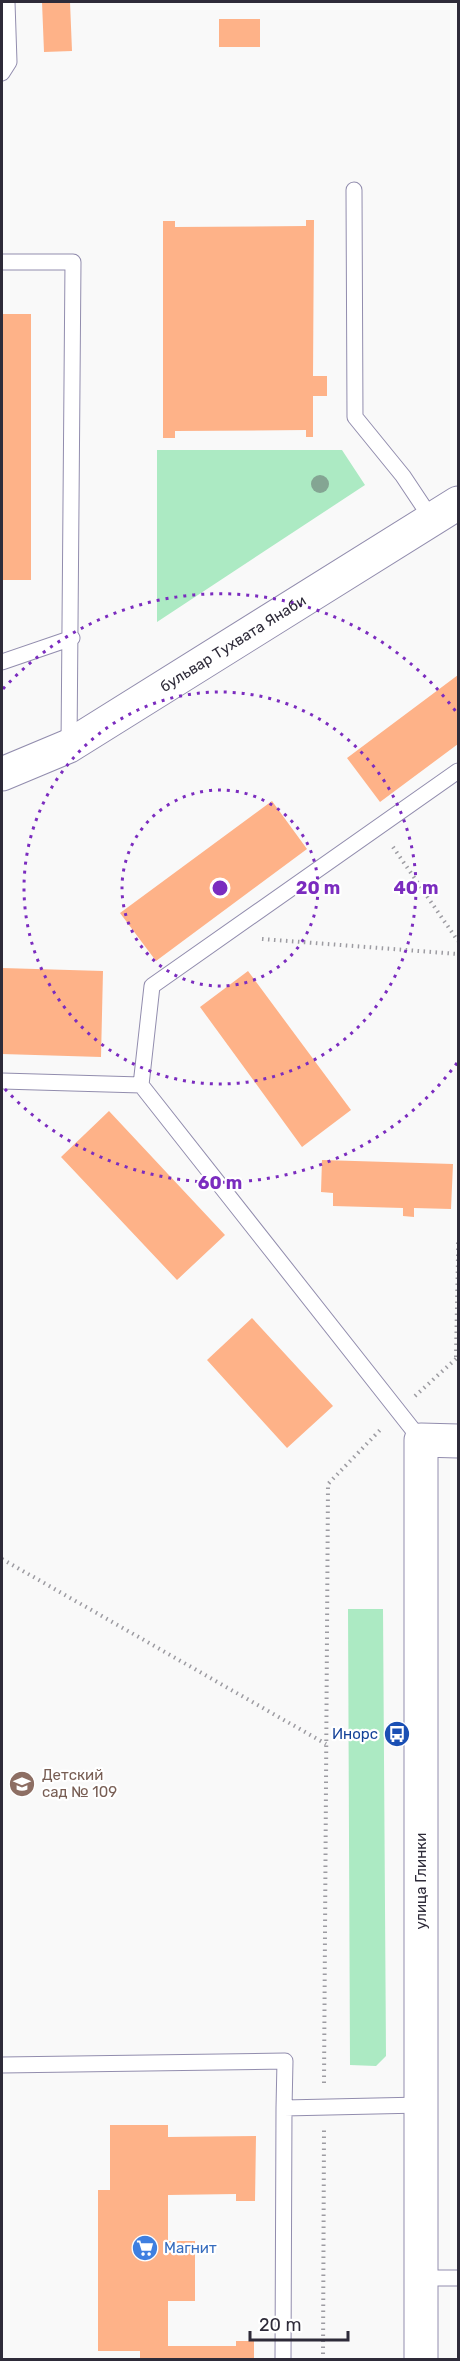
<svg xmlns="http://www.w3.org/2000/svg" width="460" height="2361" viewBox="0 0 460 2361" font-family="Rubik,sans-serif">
<rect width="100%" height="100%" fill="#f9f9f9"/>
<path fill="#aceac3" d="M157,450H342L365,485L157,622Z
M348,1609H383L386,2056L376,2066L350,2065Z"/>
<path fill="#feb288" d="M42,2H70L72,51L44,52Z
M219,19H260V47H219Z
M306,220H314L313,376H327V396H313V437H306V430L175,431V438H163V221H175V227L306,226Z
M2,314H31V580H2Z
M458,675V744L380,802L347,758Z
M272,801L307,849L156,961L120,913Z
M2,968L103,971L101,1057L2,1054Z
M248,971L351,1110L302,1147L200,1007Z
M109,1111L225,1235L177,1280L61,1157Z
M322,1160L453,1164L451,1209L414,1208V1217L403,1216V1208L333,1206V1193L321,1192Z
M252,1318L333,1406L287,1448L207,1360Z
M110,2125H168V2137L256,2136L255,2201H236V2194L168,2195V2241H195V2301H168V2346H236V2341H254V2360H140V2351H98V2190H110Z"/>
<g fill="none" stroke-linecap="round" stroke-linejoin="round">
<g stroke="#928dae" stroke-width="17">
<path id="lane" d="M2,73L9,62L7,2
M354,190L355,417L403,476L433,521
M2,262H73L69,746
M2,662L72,638
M2,1081L141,1085L421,1440
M141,1085L152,986L458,771
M2,2065L285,2061L284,2108
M421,2278H458
M283,2360L284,2108L421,2105"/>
</g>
<g stroke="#928dae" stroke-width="35">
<g id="secondary">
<path id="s1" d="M2,774L69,746L458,503"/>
<path d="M421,2360V1440L458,1441"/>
</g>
</g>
<path stroke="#9d9ca2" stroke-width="4" stroke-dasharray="1.5 4.5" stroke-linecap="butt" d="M393,847L458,941
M262,939L458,954
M458,1256V1240
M456,1357L458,1256
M415,1396L458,1357
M2,1559L326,1744
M324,2083L328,1484L382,1428
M323,2360L324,2129"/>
<use href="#lane" stroke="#fff" stroke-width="15"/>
<use href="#secondary" stroke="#fff" stroke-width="33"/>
</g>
<circle fill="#84a593" cx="320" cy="484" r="9"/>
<g fill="none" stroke="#7b2cbf" stroke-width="3" stroke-dasharray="3 6">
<circle cx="220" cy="888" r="98"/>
<circle cx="220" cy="888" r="196"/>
<path d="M457 1063A295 295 0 0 1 3 1087M3 689A295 295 0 0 1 457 713"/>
</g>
<defs>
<g id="bus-disc" transform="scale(1.35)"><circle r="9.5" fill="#1a4fb4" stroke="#fff"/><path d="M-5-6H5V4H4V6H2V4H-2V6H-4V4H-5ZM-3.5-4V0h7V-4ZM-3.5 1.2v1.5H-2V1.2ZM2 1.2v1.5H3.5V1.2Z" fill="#fff"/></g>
<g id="school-disc" transform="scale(1.35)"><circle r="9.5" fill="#8d6e63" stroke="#fff"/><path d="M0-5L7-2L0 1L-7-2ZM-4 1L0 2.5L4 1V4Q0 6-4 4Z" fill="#fff"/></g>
<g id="supermarket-disc" transform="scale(1.35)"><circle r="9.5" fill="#3f7fe0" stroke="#fff"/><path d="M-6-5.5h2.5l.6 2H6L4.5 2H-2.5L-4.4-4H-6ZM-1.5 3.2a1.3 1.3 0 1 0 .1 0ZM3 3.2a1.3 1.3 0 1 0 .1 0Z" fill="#fff"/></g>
</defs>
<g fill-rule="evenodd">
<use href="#bus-disc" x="397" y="1734"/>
<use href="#school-disc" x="22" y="1784"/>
<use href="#supermarket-disc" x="145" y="2248"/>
</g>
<g text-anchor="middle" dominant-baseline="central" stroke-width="4.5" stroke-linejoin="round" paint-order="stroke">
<g font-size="15" fill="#2e2b39" stroke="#fff">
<text stroke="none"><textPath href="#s1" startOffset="266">бульвар Тухвата Янаби</textPath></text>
<text transform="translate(421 1881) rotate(-90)">улица Глинки</text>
</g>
<g font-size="15" fill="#164399" stroke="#fff" text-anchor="end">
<text x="378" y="1734">Инорс</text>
</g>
<g font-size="15" fill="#785e54" stroke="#fff" text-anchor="start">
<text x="42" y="1775">Детский<tspan x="42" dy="17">сад № 109</tspan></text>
</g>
<g font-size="15" fill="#366cbe" stroke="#fff" text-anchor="start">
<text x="164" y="2248">Магнит</text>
</g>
</g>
<circle cx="220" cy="888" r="9" fill="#7b2cbf" stroke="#fff" stroke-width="3"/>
<g font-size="18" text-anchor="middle" font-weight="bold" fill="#7b2cbf" stroke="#fff" stroke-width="4.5" stroke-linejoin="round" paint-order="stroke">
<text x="318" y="894">20 m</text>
<text x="416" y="894">40 m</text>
<text x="220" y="1189">60 m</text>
</g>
<rect width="460" height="2361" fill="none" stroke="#2e2b39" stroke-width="6"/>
<path d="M250 2331v9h98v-9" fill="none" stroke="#2e2b39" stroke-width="3"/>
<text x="259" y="2331" font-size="18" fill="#2e2b39" stroke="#ffffff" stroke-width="4.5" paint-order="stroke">20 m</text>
</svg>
